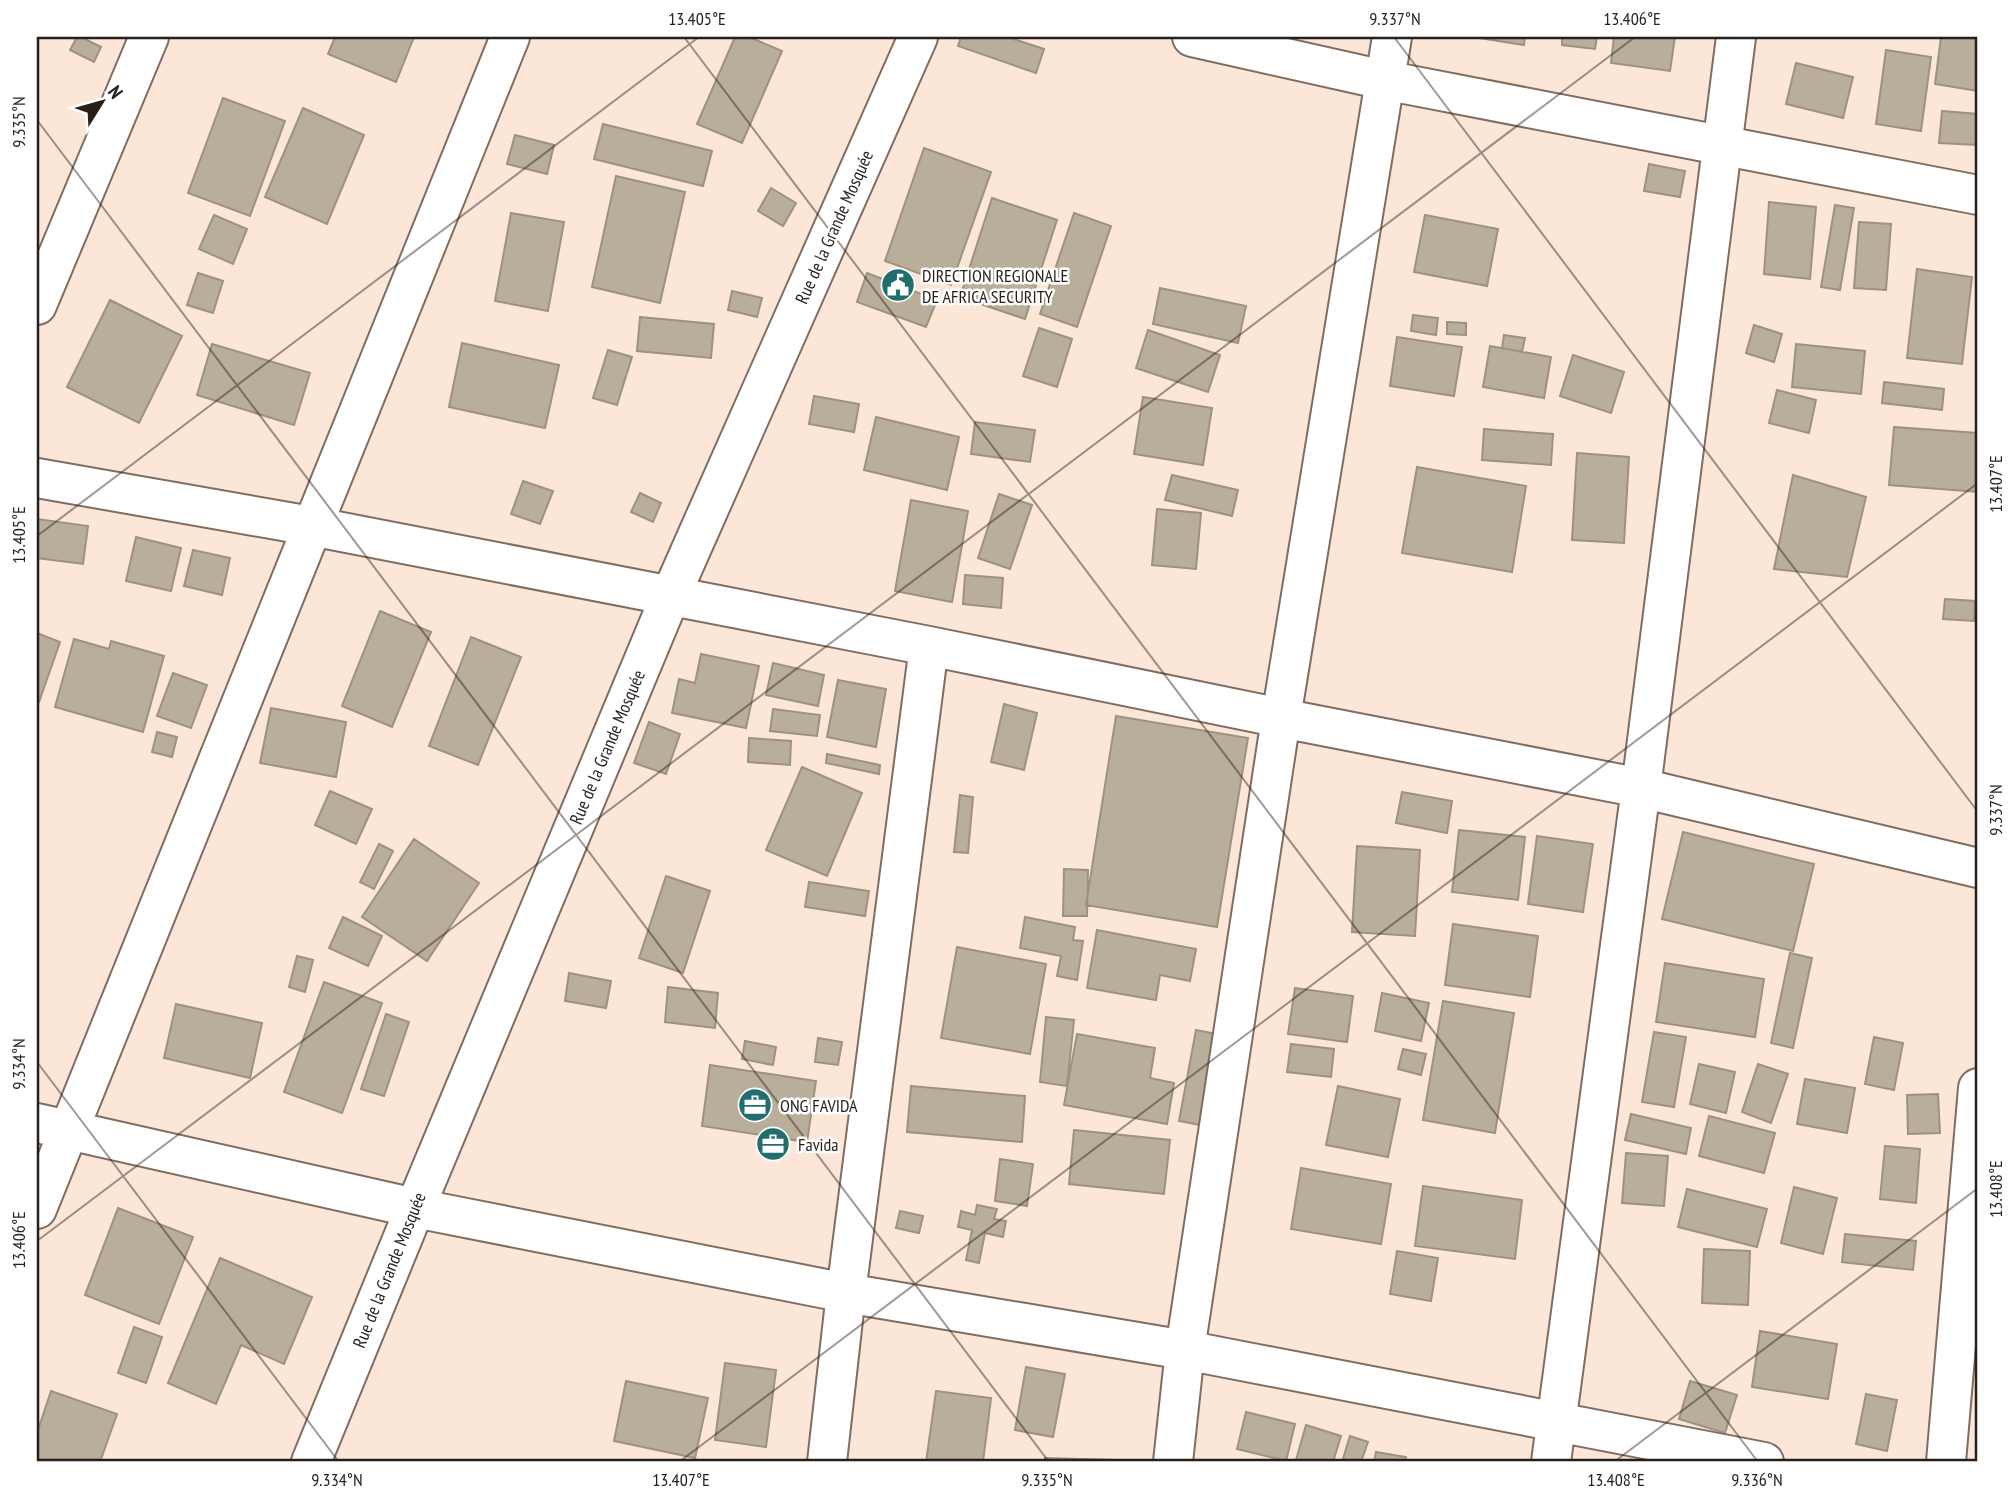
<svg xmlns="http://www.w3.org/2000/svg" width="2015" height="1499" viewBox="0 0 2015 1499" font-family="'PT Sans Narrow',sans-serif">
<rect width="100%" height="100%" fill="#fce6d8"/>
<path fill="#b9ae9a" stroke="#9d927e" stroke-width="2" d="M77,37H81L101,47L94,62L70,50Z
M335,37H414L396,82L328,54Z
M735,37H749L782,51L742,143L697,124Z
M961,37H1007L1044,49L1036,73L958,46Z
M1473,37H1525L1524,45Z
M1562,37H1597L1595,49L1562,45Z
M1614,37H1675L1670,71L1611,63Z
M1941,37H1978V91L1935,84Z
M1886,50L1931,57L1921,131L1876,124Z
M1796,63L1853,77L1843,118L1786,104Z
M223,98L285,121L250,216L188,193Z
M303,108L364,135L327,224L265,197Z
M1942,111L1978,114V145L1939,143Z
M603,124L712,151L703,186L594,159Z
M515,135L554,145L547,174L507,164Z
M924,148L991,172L951,285L885,261Z
M1649,164L1685,171L1680,197L1644,191Z
M616,176L685,192L660,303L592,287Z
M771,188L796,203L783,226L758,211Z
M992,198L1057,220L1025,319L960,297Z
M1769,202L1816,207L1810,279L1764,274Z
M1835,205L1854,208L1840,290L1821,287Z
M511,213L564,222L548,311L495,301Z
M1074,213L1111,226L1077,327L1040,314Z
M214,215L247,229L233,264L199,249Z
M1425,215L1498,229L1487,286L1414,272Z
M1859,222L1891,224L1886,290L1854,288Z
M1917,269L1972,277L1962,364L1907,358Z
M198,273L223,281L213,313L187,305Z
M867,273L937,300L926,327L857,302Z
M1160,288L1246,306L1238,343L1153,324Z
M732,291L762,298L757,317L728,310Z
M110,300L182,336L139,423L67,387Z
M1413,315L1438,318L1436,335L1411,331Z
M640,317L714,324L711,358L637,351Z
M1447,322L1466,323V335L1447,334Z
M1754,325L1782,334L1774,362L1746,353Z
M1039,328L1072,339L1057,387L1023,376Z
M1148,330L1220,355L1208,392L1136,368Z
M1504,335L1525,338L1522,352L1502,348Z
M1397,337L1462,347L1454,396L1390,386Z
M462,343L559,365L545,428L449,407Z
M212,344L310,373L294,425L197,395Z
M1796,344L1865,351L1861,394L1792,387Z
M1490,346L1551,357L1544,398L1483,387Z
M608,350L632,357L617,405L593,398Z
M1573,355L1624,372L1611,413L1560,396Z
M1884,382L1944,389L1942,410L1882,403Z
M1777,390L1816,400L1809,433L1769,423Z
M814,396L859,404L854,432L809,424Z
M1143,397L1212,408L1203,465L1134,454Z
M876,417L959,437L947,490L864,470Z
M975,422L1035,430L1030,462L971,454Z
M1894,427L1978,433V492L1889,485Z
M1484,429L1553,434L1551,465L1482,460Z
M1577,453L1629,457L1624,543L1572,540Z
M1417,467L1526,486L1512,572L1402,553Z
M1172,475L1238,490L1232,516L1165,500Z
M1793,475L1866,497L1847,577L1774,569Z
M523,481L553,491L540,524L511,514Z
M640,493L661,503L653,522L631,512Z
M999,494L1032,505L1010,569L978,558Z
M911,500L968,511L952,602L895,591Z
M1157,509L1201,513L1196,569L1152,565Z
M37,519L88,526L83,564L37,558Z
M136,537L181,548L171,591L126,581Z
M193,550L230,558L222,595L184,586Z
M965,575L1003,578L1001,608L963,604Z
M1945,599L1975,601L1974,621L1943,619Z
M380,611L431,632L392,727L342,706Z
M37,633L60,642L39,702H37Z
M471,637L521,657L478,765L429,746Z
M74,639L109,649L111,641L164,656L143,732L55,707Z
M701,654L759,666L746,728L672,713L679,679L695,683Z
M773,663L824,675L818,706L766,695Z
M173,673L207,685L191,728L157,716Z
M838,680L886,689L876,747L827,737Z
M1004,704L1037,713L1024,770L991,762Z
M271,708L346,722L336,777L260,763Z
M773,709L820,715L817,736L770,731Z
M1116,716L1248,738L1217,927L1086,905Z
M649,722L680,734L666,774L634,763Z
M157,732L177,737L172,757L152,752Z
M749,738L791,741L790,765L748,762Z
M827,754L880,765L879,774L826,763Z
M802,767L862,793L827,876L766,850Z
M330,791L372,809L356,844L315,825Z
M1402,792L1452,801L1447,833L1396,823Z
M960,795L973,797L968,853L954,852Z
M1459,830L1525,837L1518,900L1452,892Z
M1683,832L1814,864L1793,951L1662,919Z
M1537,836L1593,844L1583,912L1528,904Z
M414,839L479,883L427,961L362,917Z
M379,844L393,851L374,889L360,882Z
M1357,846L1420,850L1415,936L1352,932Z
M1064,869L1088,870L1087,916H1063Z
M666,876L710,891L683,973L639,958Z
M809,882L869,891L865,916L805,907Z
M343,917L382,936L368,966L329,948Z
M1025,917L1075,927L1073,940L1083,941L1077,980L1057,976L1061,956L1020,948Z
M1453,924L1538,936L1530,997L1445,985Z
M1097,930L1196,949L1190,981L1160,975L1156,1000L1087,988Z
M957,947L1046,964L1030,1054L941,1038Z
M1790,953L1812,958L1793,1048L1771,1043Z
M297,956L313,960L305,992L289,987Z
M1665,963L1764,979L1755,1037L1656,1022Z
M569,973L611,981L606,1008L565,1001Z
M324,982L382,1003L342,1113L284,1092Z
M668,987L718,993L715,1028L665,1022Z
M1295,988L1353,996L1347,1042L1288,1034Z
M1382,993L1429,1003L1421,1041L1375,1031Z
M1443,1001L1514,1013L1495,1133L1423,1120Z
M176,1004L262,1023L250,1078L164,1058Z
M386,1014L409,1022L384,1096L361,1089Z
M1046,1017L1074,1020L1067,1086L1040,1082Z
M1196,1030L1217,1034L1200,1125L1179,1121Z
M1654,1032L1686,1037L1674,1107L1642,1102Z
M1077,1034L1155,1048L1150,1078L1174,1083L1167,1124L1064,1105Z
M1874,1037L1903,1043L1894,1090L1865,1084Z
M818,1038L842,1042L838,1065L815,1062Z
M745,1041L776,1047L773,1065L742,1059Z
M1291,1044L1334,1049L1331,1077L1287,1072Z
M1403,1049L1426,1054L1421,1075L1398,1069Z
M1699,1064L1735,1072L1726,1113L1690,1104Z
M1758,1064L1788,1074L1771,1123L1742,1112Z
M710,1065L816,1081L807,1142L702,1126Z
M1805,1079L1855,1088L1847,1133L1797,1124Z
M911,1086L1025,1096L1022,1142L907,1132Z
M1338,1086L1400,1099L1388,1157L1326,1145Z
M1938,1094L1940,1133L1908,1134L1907,1095Z
M1631,1114L1691,1128L1686,1154L1625,1140Z
M1709,1116L1775,1133L1764,1173L1699,1156Z
M1074,1130L1170,1140L1164,1194L1069,1184Z
M1885,1146L1920,1149L1916,1203L1880,1199Z
M1626,1153L1668,1156L1664,1206L1622,1203Z
M1000,1159L1033,1164L1027,1206L995,1201Z
M1301,1168L1391,1184L1381,1244L1291,1229Z
M1423,1186L1522,1200L1515,1259L1415,1246Z
M1794,1187L1837,1198L1823,1254L1781,1243Z
M1687,1189L1767,1209L1757,1247L1678,1227Z
M977,1205L997,1209L994,1219L1006,1221L1003,1237L985,1233L979,1263L966,1260L972,1230L958,1227L961,1211L975,1215Z
M118,1208L193,1237L159,1324L85,1295Z
M900,1211L923,1216L919,1233L896,1228Z
M1845,1234L1916,1241L1913,1270L1842,1262Z
M1704,1249L1750,1251L1748,1305L1702,1303Z
M1397,1251L1438,1258L1431,1301L1390,1294Z
M220,1258L312,1297L284,1364L241,1345L216,1404L168,1383Z
M134,1327L162,1337L146,1383L118,1373Z
M1760,1331L1837,1344L1828,1399L1752,1387Z
M725,1363L776,1370L766,1447L715,1440Z
M1026,1367L1065,1374L1053,1437L1015,1430Z
M626,1381L708,1398L695,1458L614,1441Z
M1690,1381L1737,1395L1725,1433L1679,1419Z
M51,1391L117,1414L100,1462H37V1433Z
M936,1391L991,1398L983,1462H926Z
M1866,1394L1897,1400L1887,1451L1856,1444Z
M1246,1412L1295,1424L1286,1461L1237,1449Z
M1306,1425L1341,1436L1333,1462H1303L1296,1460Z
M1350,1436L1368,1442L1361,1462H1342Z
M1376,1452L1406,1457L1405,1462H1374Z
M1045,1458L1116,1460V1462H1045Z"/>
<g fill="none" stroke-linecap="round" stroke-linejoin="round">
<g stroke="#806d61" stroke-width="42">
<path id="minor" d="M1192,37L1384,80L1978,195
M37,305L149,37
M37,478L311,526L929,646L1281,718L1641,788L1978,868
M37,1123L415,1208L846,1293L1185,1350L1764,1462
M37,1209L510,37
M311,1462L415,1208L670,597L918,37
M827,1462L846,1293L929,646
M1173,1462L1185,1350L1281,718L1392,37
M1551,1462L1641,788L1736,37
M1946,1462L1978,1088"/>
</g>
<use href="#minor" stroke="#fff" stroke-width="38"/>
</g>
<path fill="none" stroke="#271f1a" stroke-width="2" stroke-opacity="0.45" d="M684,37L1758,1462M1394,37L1978,812M37,120L1049,1462M37,536L699,37M37,1062L339,1462M37,1241L1635,37M679,1462L1978,483M1614,1462L1978,1188"/>
<defs>
<g id="civic-disc" transform="scale(1.75)"><circle r="9.5" fill="#226e6f" stroke="#fff"/><path d="M-.6-6.5H3V-4.5H.6V-3L4-1V1h2V6H-6V1h2V-1L-.6-3ZM-1.2 2.5V6h2.4V2.5Z" fill="#fff"/></g>
<g id="office-disc" transform="scale(1.75)"><circle r="9.5" fill="#226e6f" stroke="#fff"/><path d="M-6-3h4V-5.5h4V-3h4V5H-6ZM-1-4.5V-3h2v-1.5ZM-6 0V1H6V0Z" fill="#fff"/></g>
</defs>
<g fill-rule="evenodd">
<use href="#civic-disc" x="898" y="285"/>
<use href="#office-disc" x="755" y="1105"/>
<use href="#office-disc" x="773" y="1144"/>
</g>
<g text-anchor="middle" dominant-baseline="central" stroke-width="5" stroke-linejoin="round" paint-order="stroke">
<g font-size="18" fill="#271f1a" stroke="#fff">
<text transform="translate(834 227) rotate(-66)">Rue de la Grande Mosquée</text>
<text transform="translate(607 747) rotate(-67)">Rue de la Grande Mosquée</text>
<text transform="translate(389 1270) rotate(-68)">Rue de la Grande Mosquée</text>
</g>
<g font-size="18" fill="#271f1a" stroke="#fff" text-anchor="start">
<text x="922" y="275">DIRECTION REGIONALE<tspan x="922" dy="21">DE AFRICA SECURITY</tspan></text>
<text x="780" y="1105">ONG FAVIDA</text>
<text x="798" y="1144">Favida</text>
</g>
</g>
<rect width="2015" height="1499" fill="none" stroke="#ffffff" stroke-width="77"/>
<g transform="translate(102 102) rotate(53)" stroke="#ffffff" stroke-width="5" paint-order="stroke">
<path d="M0-5L12 26L0 18L-12 26Z" fill="#271f1a"/>
<text y="-10" font-size="19" font-weight="bold" text-anchor="middle" fill="#271f1a">N</text>
</g>
<rect x="38" y="38" width="1938" height="1422" fill="none" stroke="#271f1a" stroke-width="2.5"/>
<g font-size="18" text-anchor="middle" fill="#271f1a">
<text x="697" y="25">13.405°E</text>
<text x="1395" y="25">9.337°N</text>
<text x="1632" y="25">13.406°E</text>
<text transform="translate(19 122) rotate(-90)" y="6">9.335°N</text>
<text transform="translate(1996 484) rotate(-90)" y="6">13.407°E</text>
<text transform="translate(19 535) rotate(-90)" y="6">13.405°E</text>
<text transform="translate(1996 810) rotate(-90)" y="6">9.337°N</text>
<text transform="translate(19 1064) rotate(-90)" y="6">9.334°N</text>
<text transform="translate(1996 1189) rotate(-90)" y="6">13.408°E</text>
<text transform="translate(19 1240) rotate(-90)" y="6">13.406°E</text>
<text x="337" y="1486">9.334°N</text>
<text x="681" y="1486">13.407°E</text>
<text x="1047" y="1486">9.335°N</text>
<text x="1616" y="1486">13.408°E</text>
<text x="1757" y="1486">9.336°N</text>
</g>
</svg>
